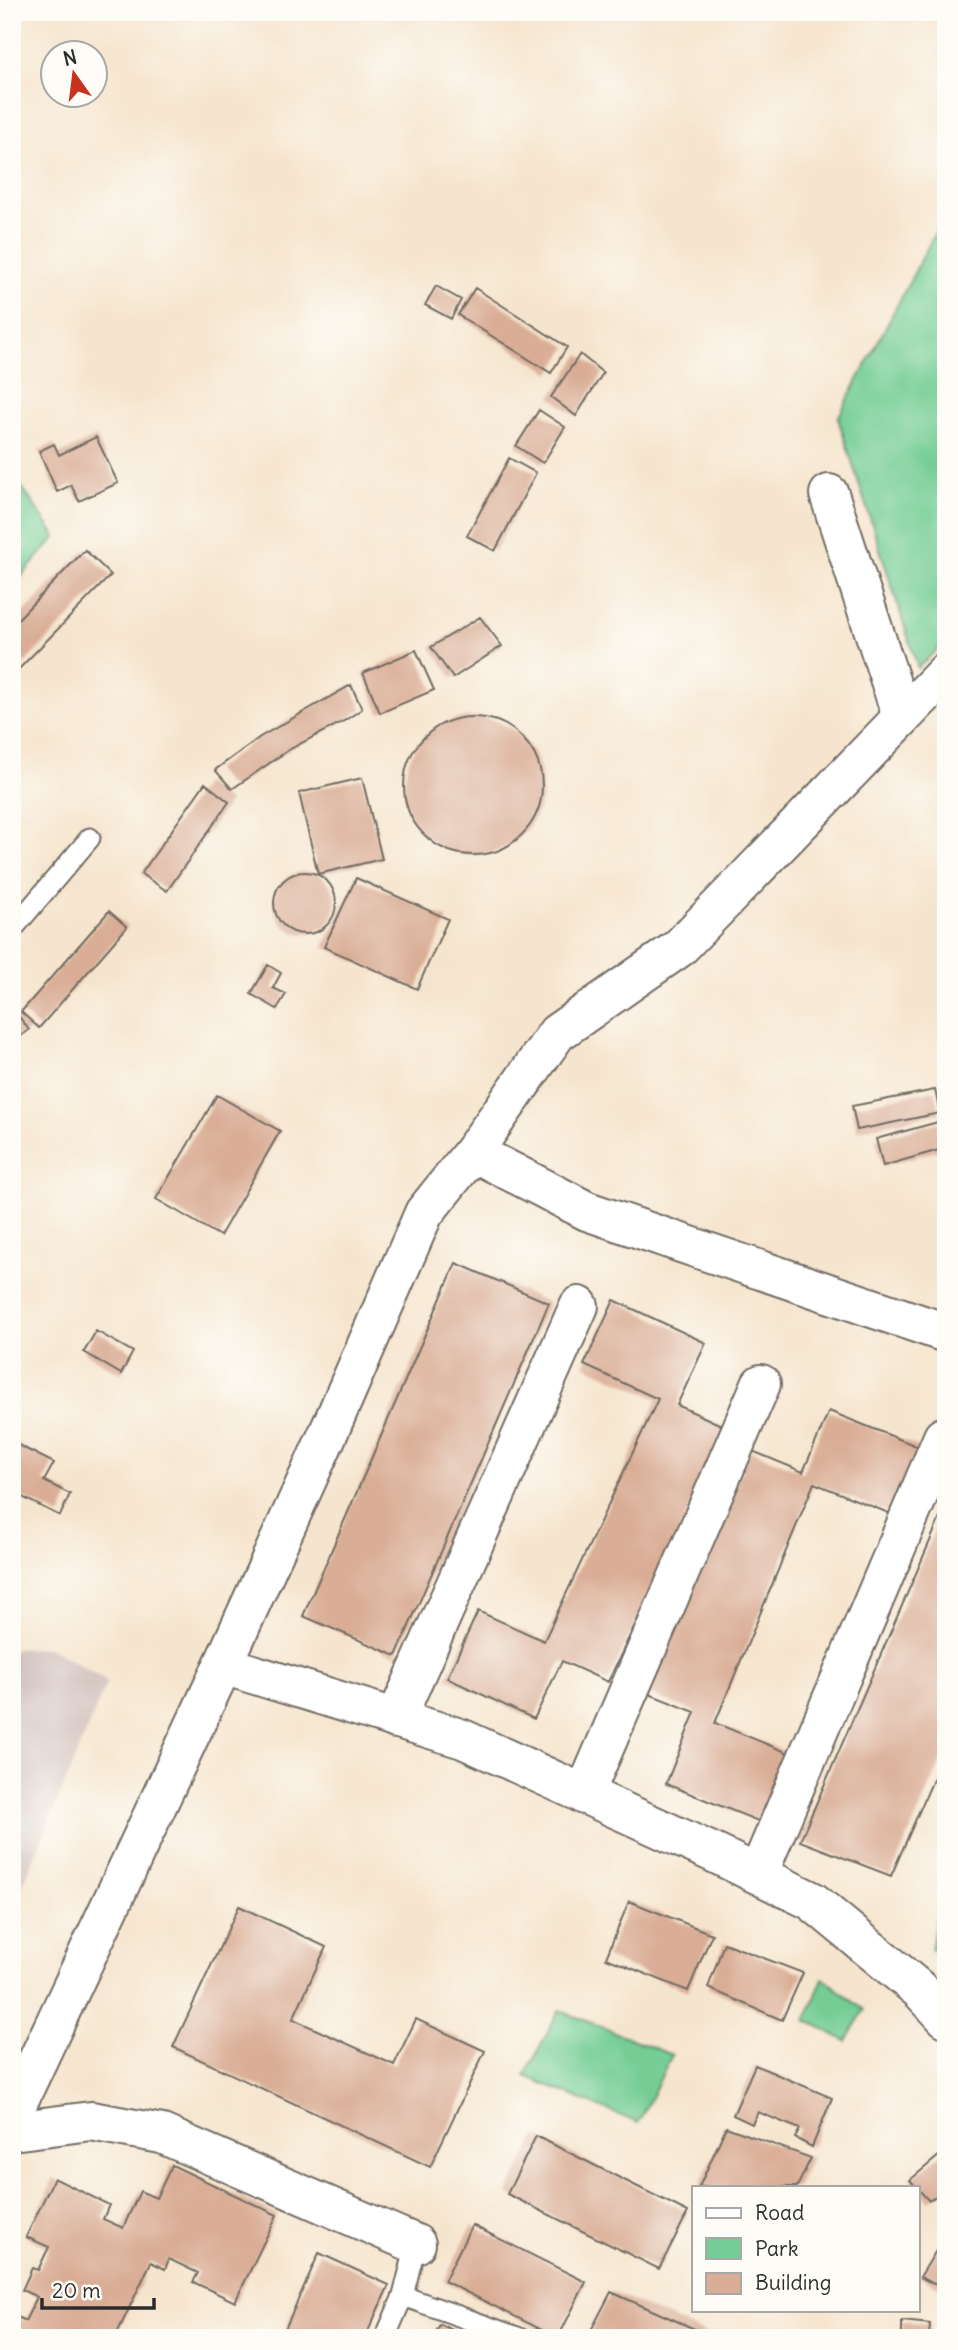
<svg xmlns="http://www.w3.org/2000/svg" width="958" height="2350" viewBox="0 0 958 2350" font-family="Delius,sans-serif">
<rect width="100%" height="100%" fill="#fdfcf7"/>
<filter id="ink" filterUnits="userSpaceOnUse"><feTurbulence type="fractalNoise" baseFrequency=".0143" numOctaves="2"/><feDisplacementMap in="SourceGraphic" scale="14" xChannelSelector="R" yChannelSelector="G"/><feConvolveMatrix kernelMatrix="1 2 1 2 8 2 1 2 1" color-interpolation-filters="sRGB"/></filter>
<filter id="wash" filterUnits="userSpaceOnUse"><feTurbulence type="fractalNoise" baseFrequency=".00686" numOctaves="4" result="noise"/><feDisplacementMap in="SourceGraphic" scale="28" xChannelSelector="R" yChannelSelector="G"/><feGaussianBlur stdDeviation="1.57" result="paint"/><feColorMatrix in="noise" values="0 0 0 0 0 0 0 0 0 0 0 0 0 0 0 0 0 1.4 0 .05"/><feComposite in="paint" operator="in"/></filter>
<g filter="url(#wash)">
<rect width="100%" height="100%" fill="#f6e5ce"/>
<path fill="#d1c0bc" d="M50,1648L107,1681L12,1911V1649Z"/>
<path fill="#74cd94" stroke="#507c60" stroke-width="2" d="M946,212V641L918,668L838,418Z
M12,473L56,537L12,587Z
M823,1978L864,2010L846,2041L806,2020Z
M559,2010L672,2055L638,2123L525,2076Z"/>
<path fill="#5fb07e" stroke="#456e54" stroke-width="2" d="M946,1892V1955L931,1949L936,1918Z"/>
<g id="blocks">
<path fill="#daae96" d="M436,286L461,300L451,319L425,305Z
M475,288L567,347L551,373L458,315Z
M580,354L603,373L576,416L551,397Z
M539,410L565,427L543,463L516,446Z
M96,437L118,483L79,501L71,485L57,492L39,451L54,444L59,455Z
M509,458L536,473L495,551L467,536Z
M85,550L111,575L12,676V625Z
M480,617L502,646L453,678L431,647Z
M416,650L434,690L380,713L363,673Z
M351,685L362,709L344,721L290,749L232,789L215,770L260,737Z
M404 786a69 69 0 1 1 138 0a69 69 0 1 1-138 0Z
M362,778L382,859L318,874L299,793Z
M205,783L229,802L167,891L141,874Z
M274 903a31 31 0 1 1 62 0a31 31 0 1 1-62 0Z
M356,878L448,919L417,989L324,947Z
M109,911L127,927L39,1028L21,1012Z
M268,965L281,973L273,988L286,994L277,1009L251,994Z
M12,1007L29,1030L12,1042Z
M935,1090L940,1113L857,1130L852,1106Z
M217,1095L280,1131L220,1236L156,1199Z
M938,1122L946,1148L883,1166L876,1139Z
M456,1263L549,1303L396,1656L303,1616Z
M614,1300L706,1343L677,1405L728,1428L608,1682L562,1661L534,1719L447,1678L478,1611L544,1641L658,1399L584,1365Z
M96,1331L133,1352L121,1374L84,1352Z
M829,1411L919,1447L891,1514L814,1483L715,1723L791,1754L763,1823L666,1784L695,1712L649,1694L750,1450L803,1472Z
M12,1442L54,1463L44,1481L70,1494L60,1516L12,1492Z
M946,1504V1750L891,1876L800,1841Z
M629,1901L712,1934L688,1991L606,1958Z
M239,1906L326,1947L293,2019L394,2065L416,2019L485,2051L430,2167L173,2047Z
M724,1943L803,1973L782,2020L708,1988Z
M755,2065L832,2098L812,2147L795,2138L800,2129L758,2112L752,2124L733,2115Z
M726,2127L811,2158L797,2187H699Z
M536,2136L688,2212L659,2269L507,2194Z
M946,2150V2188L929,2201L910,2180Z
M172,2165L277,2215L235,2302L193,2282L198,2273L169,2259L165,2269L151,2262L115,2338H12L14,2315L25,2321L37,2297L22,2290L32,2268L38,2270L49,2247L26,2237L54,2178L109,2205L103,2219L123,2228L140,2191L156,2198Z
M472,2225L586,2282L558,2338L444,2281Z
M946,2234V2273L938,2286L920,2277Z
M319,2253L389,2285L365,2338H281Z
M611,2292L715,2338H587Z
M902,2321L930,2324L929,2338H902Z
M440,2324L469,2338H433Z"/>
</g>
</g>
<g filter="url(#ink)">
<use href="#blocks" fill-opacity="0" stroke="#726c64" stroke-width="2"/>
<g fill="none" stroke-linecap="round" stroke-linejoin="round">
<g stroke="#726c64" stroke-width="23">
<path id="lane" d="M12,930L90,838
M403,2296L520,2338
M385,2338L403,2296L416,2244"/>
</g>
<g stroke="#726c64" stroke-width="42">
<path id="street" d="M829,494L902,717
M473,1152L587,1211L946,1333
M223,1665L463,1739L714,1853L812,1901L921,1991L946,2018
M396,1719L579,1306
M584,1795L761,1384
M758,1874L943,1437
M12,2131L91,2121L162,2134L416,2244"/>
</g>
<g stroke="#726c64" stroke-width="42">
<path id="secondary" d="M12,2115L223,1665L331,1427L424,1213L473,1152L557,1033L679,948L946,672"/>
</g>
<use href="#lane" stroke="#fff" stroke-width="19"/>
<use href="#street" stroke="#fff" stroke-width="38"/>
<use href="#secondary" stroke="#fff" stroke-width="38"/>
</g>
</g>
<rect width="958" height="2350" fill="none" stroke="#fdfcf7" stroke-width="42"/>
<rect x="692" y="2186" width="228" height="126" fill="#fdfcf7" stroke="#a9a8a5" stroke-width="2"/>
<rect x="706" y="2208" width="35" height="10" fill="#ffffff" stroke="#a9a8a5" stroke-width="2"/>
<text x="755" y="2220" font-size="21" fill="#2b2b2b">Road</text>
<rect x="706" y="2238" width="35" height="21" fill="#74cd94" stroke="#a9a8a5" stroke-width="2"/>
<text x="755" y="2256" font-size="21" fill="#2b2b2b">Park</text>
<rect x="706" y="2273" width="35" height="21" fill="#daae96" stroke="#a9a8a5" stroke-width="2"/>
<text x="755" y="2290" font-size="21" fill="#2b2b2b">Building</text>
<g transform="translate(74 74) rotate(346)"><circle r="33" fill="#fdfcf7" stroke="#a9a8a5" stroke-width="2"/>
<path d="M0-5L12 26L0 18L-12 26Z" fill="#c8321e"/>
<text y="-10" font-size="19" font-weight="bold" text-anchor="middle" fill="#2b2b2b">N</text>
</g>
<path d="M42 2298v10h112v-10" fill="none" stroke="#2b2b2b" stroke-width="3.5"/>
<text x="52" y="2298" font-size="21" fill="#2b2b2b" stroke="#fdfcf7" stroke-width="5" paint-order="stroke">20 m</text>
</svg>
